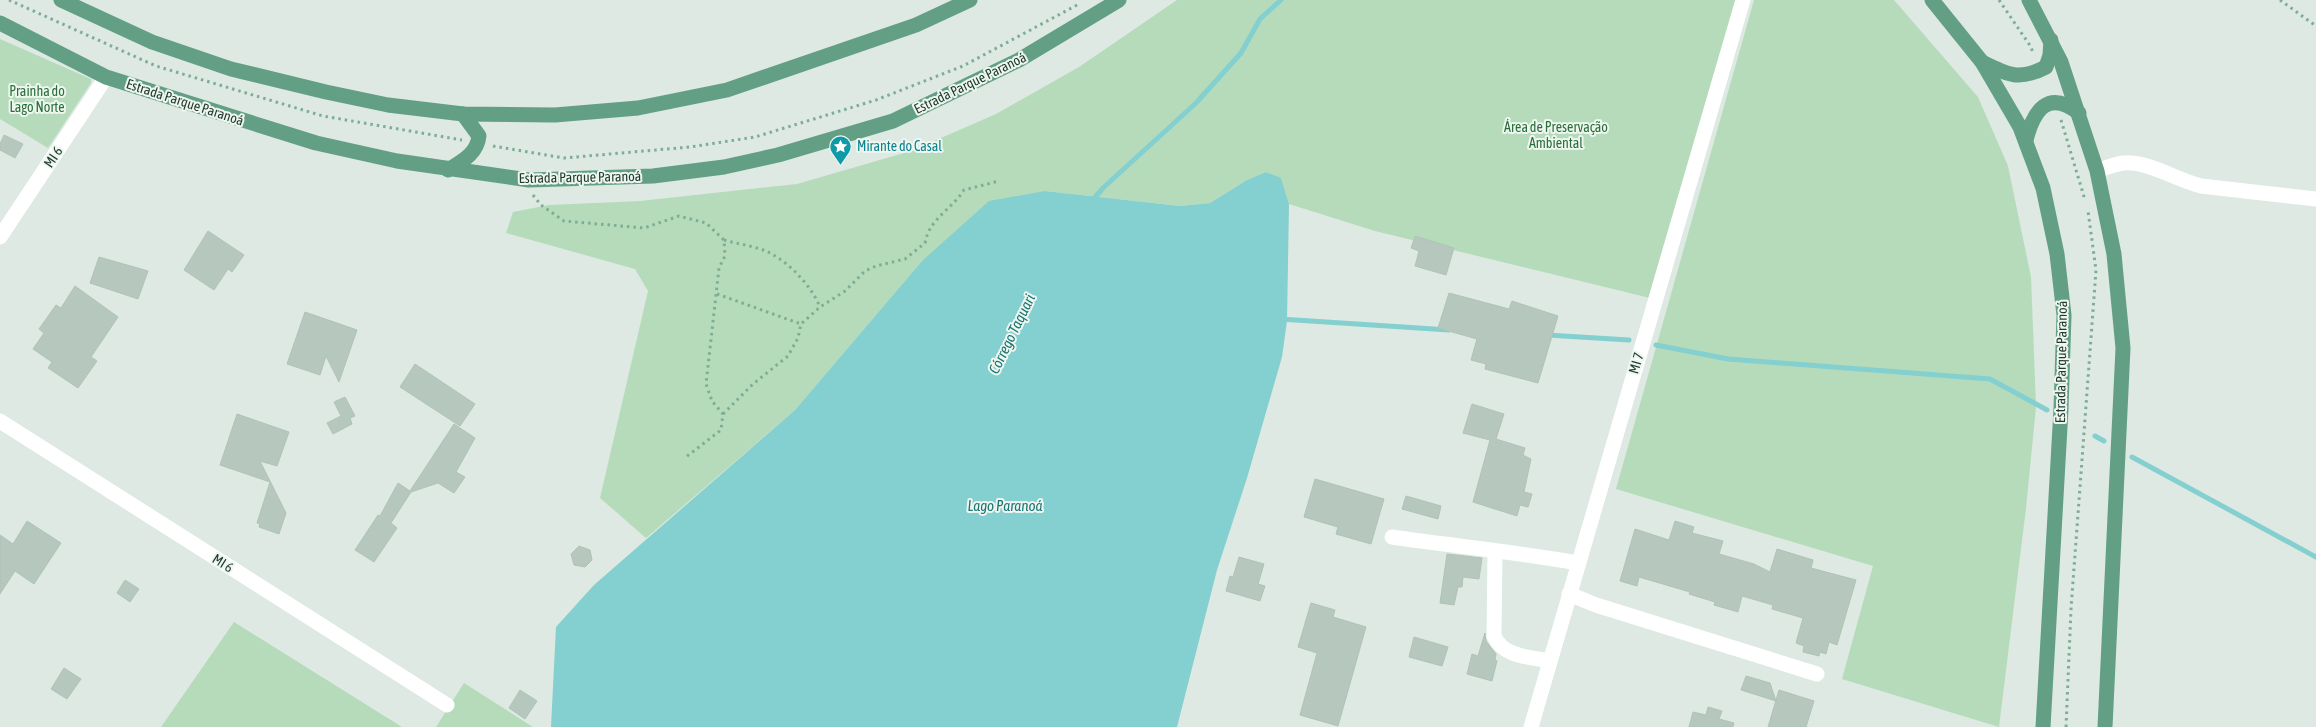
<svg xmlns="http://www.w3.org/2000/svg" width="2316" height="727" font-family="'Asap Condensed',sans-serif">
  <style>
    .green { fill: #b6dbba }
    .water { fill: #84cfcf }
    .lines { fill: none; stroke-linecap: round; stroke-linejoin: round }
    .stream { stroke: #84cfcf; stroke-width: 5 }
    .building { fill: #b6c7bd; stroke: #b0c3b8 }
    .path { stroke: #7ead96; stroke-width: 3; stroke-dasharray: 2.5 4; stroke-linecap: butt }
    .minor { stroke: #fff; stroke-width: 15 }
    .major { stroke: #629f85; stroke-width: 15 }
    .labels { text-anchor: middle; stroke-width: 4; stroke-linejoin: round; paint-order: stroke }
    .street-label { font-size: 14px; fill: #1f392e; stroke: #eef6f0 }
    .park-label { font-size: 14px; fill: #2a6f39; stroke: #eef6f0 }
    .culture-label { font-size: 14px; fill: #0d838f; stroke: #eef6f0; text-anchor: start }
    .water-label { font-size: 15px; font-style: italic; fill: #1a7474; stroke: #eef6f0 }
  </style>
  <rect width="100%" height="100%" fill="#dde9e2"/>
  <g class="green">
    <path d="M1177 0H1742L1650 298 1375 231 1289 204 1281 179 1266 172 1247 180 1210 203 1180 206 1045 191 922 261 795 410 646 538 600 498 648 291 635 269 506 233 513 212 549 205 640 201 797 184 911 151 996 114 1079 67Z"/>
    <path d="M1754 0H1894L1978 97 2008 166 2031 277 2036 407 2026 508 1999 727 1842 679 1873 566 1616 489Z"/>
    <path d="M0 39 91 79V83L48 148 0 119Z"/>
    <path d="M234 622 402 727H161Z"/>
    <path d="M464 683 533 727H436Z"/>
  </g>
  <path class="water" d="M1266 172 1281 178 1289 204 1287 321 1282 357 1247 478 1217 570 1177 727H551L556 627 594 585 795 410 922 261 989 201 1045 191 1180 206 1210 203 1247 180Z"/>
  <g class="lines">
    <g class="stream">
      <path d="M1091 202 1103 188 1196 103 1241 53 1260 19 1281 0"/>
      <path d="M1280 319 1449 330"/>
      <path d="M1547 335 1629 340"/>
      <path d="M1656 345 1728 359 1990 379 2047 410"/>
      <path d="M2095 436 2104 441"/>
      <path d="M2132 457 2316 557"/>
    </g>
  </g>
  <g class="building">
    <path d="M4 135 23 144 15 158 0 150V144Z"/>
    <path d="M208 231 244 255 232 272 228 269 214 290 184 270Z"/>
    <path d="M1415 236 1454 248 1446 275 1415 266 1419 251 1411 248Z"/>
    <path d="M99 257 148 271 138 299 90 283Z"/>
    <path d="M75 286 118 317 91 357 97 361 78 388 48 368 52 362 33 349 44 333 39 329 56 305 61 308Z"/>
    <path d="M1449 293 1509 309 1512 301 1558 316 1538 383 1485 369 1486 364 1471 360 1477 339 1438 328Z"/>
    <path d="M305 312 357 330 339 382 326 356 320 375 287 364Z"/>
    <path d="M415 364 475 404 460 426 400 387Z"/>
    <path d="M345 397 355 416 350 418 352 424 333 434 327 423 341 416 334 402Z"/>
    <path d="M1472 404 1504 414 1496 439 1525 448 1523 455 1531 459 1524 492 1532 494 1528 507 1520 505 1517 516 1473 502 1490 440 1463 433Z"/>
    <path d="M237 414 289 432 277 466 260 461 286 513 279 534 259 527 260 524 257 523 270 482 220 465Z"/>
    <path d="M454 424 475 438 456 472 465 477 454 493 438 483 411 492 391 523 397 528 374 562 355 550 378 515 380 516 398 483 410 491Z"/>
    <path d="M1315 479 1384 499 1371 544 1336 534 1338 527 1304 517Z"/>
    <path d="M1406 496 1441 506 1438 519 1402 509Z"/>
    <path d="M27 521 61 543 34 584 15 571 0 594V535L13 544Z"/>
    <path d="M1675 521 1694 527 1692 533 1723 541 1719 554 1754 564 1770 572 1777 549 1813 560 1811 568 1856 580 1837 645 1829 642 1826 654 1820 652 1819 656 1803 652 1804 646 1796 643 1803 618 1772 609 1773 605 1742 596 1738 612 1714 605 1715 602 1689 594 1690 592 1639 577 1637 586 1620 581 1635 529 1669 540Z"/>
    <path d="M579 546 590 550 592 560 585 567 574 565 571 554Z"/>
    <path d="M1447 554 1482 558 1479 579 1463 577 1462 587H1458L1454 605 1440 603Z"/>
    <path d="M1239 557 1264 564 1258 584 1265 586 1260 601 1226 591 1230 576 1233 577Z"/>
    <path d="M125 580 139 589 130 602 117 593Z"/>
    <path d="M1311 603 1335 610 1333 617 1366 627 1338 726 1300 715 1317 653 1298 647Z"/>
    <path d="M1485 633 1486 641 1496 654 1495 660 1497 661 1492 681 1467 674 1472 654 1478 656Z"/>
    <path d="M1414 637 1448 647 1442 666 1409 657Z"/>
    <path d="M64 668 81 679 67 699 51 689Z"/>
    <path d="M1746 676 1770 683 1776 701 1741 690Z"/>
    <path d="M520 690 537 701 525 719 509 708Z"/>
    <path d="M1779 690 1814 701 1806 727H1768Z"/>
    <path d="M1708 707 1722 711 1719 719 1734 723 1733 727H1689L1693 712 1706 715Z"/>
  </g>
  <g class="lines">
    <g class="path">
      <path d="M9 0 156 66 323 116 462 140"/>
      <path d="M1999 0 2029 44 2034 54"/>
      <path d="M2280 0 2316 26"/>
      <path d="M2061 120 2085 200"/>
      <path d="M493 146 564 158 690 147 755 137 876 100 963 66 1079 4"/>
      <path d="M533 195 541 205 564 221 644 228 679 216 706 223 724 240 725 256 719 268 706 384 712 401 723 414 721 430 686 457"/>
      <path d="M724 240C738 244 753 246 766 251 788 261 811 285 820 307"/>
      <path d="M717 294 801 324"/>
      <path d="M723 414 753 384 788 356 798 338 801 324 820 307 845 291 865 271 876 266 905 259 925 243C929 219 952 209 964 190L999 181"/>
      <path d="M2066 727 2071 609 2096 270 2088 211"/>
    </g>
    <g class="minor">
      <path d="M2097 171C2105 168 2115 164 2123 163 2149 161 2176 180 2201 186L2316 199"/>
      <path d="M0 237 106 77"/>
      <path d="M0 421 447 705"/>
      <path d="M1392 537C1454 546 1516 552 1578 563"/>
      <path d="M1495 552 1494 636C1503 657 1530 657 1550 661"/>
      <path d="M1569 594 1596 605 1817 674"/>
      <path d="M1531 727 1743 0"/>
    </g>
    <g class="major">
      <path d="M61 0 152 42 231 69 326 92 388 105 463 114 555 115 638 108 727 90 916 25 970 0"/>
      <path d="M1932 0 1982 62 2020 127 2043 188 2057 254 2064 315 2061 409 2043 727"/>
      <path d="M2029 0 2061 62 2097 171 2114 254 2123 348 2105 727"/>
      <path d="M0 23 106 77 316 143 397 161 529 180 653 176 724 167 778 155 893 121 1019 60 1119 0"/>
      <path d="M1982 62C2008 75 2019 81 2046 67L2050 55 2051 40"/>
      <path d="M2026 140C2034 110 2048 89 2079 113"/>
      <path d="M448 170C462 161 477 154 479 136L463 114"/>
    </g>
  </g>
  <defs>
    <symbol id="sight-pin" viewBox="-11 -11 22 30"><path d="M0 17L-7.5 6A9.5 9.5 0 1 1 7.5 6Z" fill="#0f9aa8" stroke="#eef6f0"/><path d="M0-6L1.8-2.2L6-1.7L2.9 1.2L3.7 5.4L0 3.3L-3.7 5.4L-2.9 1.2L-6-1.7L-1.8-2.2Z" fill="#fff"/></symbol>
  </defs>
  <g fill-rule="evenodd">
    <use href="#sight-pin" x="828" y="134" width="25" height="34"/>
  </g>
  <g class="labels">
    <g class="street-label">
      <text transform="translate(970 83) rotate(-26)" y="5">Estrada Parque Paranoá</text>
      <text transform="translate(185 102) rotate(18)" y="5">Estrada Parque Paranoá</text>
      <text transform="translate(53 157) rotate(-56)" y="5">MI 6</text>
      <text transform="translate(580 177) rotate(-1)" y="5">Estrada Parque Paranoá</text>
      <text transform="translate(2061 362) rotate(-89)" y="5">Estrada Parque Paranoá</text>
      <text transform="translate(1636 363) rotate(-74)" y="5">MI 7</text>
      <text transform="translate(223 563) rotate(32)" y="5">MI 6</text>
    </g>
    <g class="park-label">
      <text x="37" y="96">Prainha do<tspan x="37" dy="16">Lago Norte</tspan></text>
      <text x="1556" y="132">Área de Preservação<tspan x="1556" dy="16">Ambiental</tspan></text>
    </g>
    <g class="culture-label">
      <text x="857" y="151">Mirante do Casal</text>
    </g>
    <g class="water-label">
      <text transform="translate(1012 334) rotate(-64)" y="5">Córrego Taquari</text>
      <text x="1005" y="511">Lago Paranoá</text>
    </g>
  </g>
</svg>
